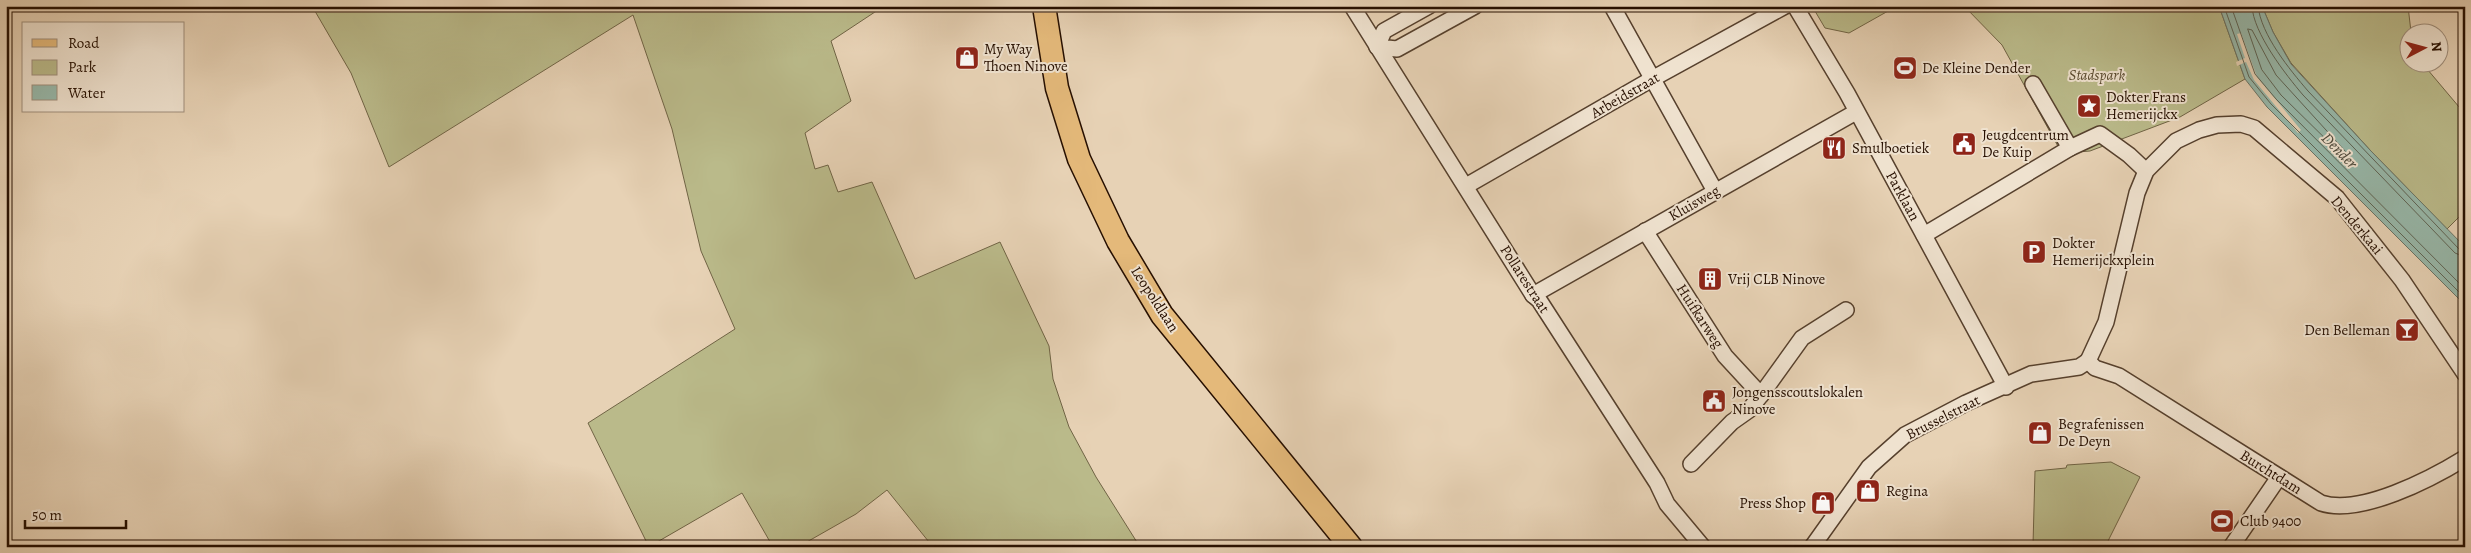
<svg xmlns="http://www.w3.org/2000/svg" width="2471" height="553" font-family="Alegreya,serif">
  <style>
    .green { fill: #baba8a; stroke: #706445 }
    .water { fill: #97b8aa; stroke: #6a7466 }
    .pier { fill: #e7d2b5 }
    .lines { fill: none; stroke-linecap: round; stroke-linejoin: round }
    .shore { stroke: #5e6455; stroke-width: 1 }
    .minor-casing { stroke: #56402d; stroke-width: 18 }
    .primary-casing { stroke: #260f00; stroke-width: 25 }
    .minor { stroke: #efe2cf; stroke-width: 15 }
    .primary { stroke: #e4b97a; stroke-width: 22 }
    .labels { text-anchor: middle; stroke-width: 4; stroke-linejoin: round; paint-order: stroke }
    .poi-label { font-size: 15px; fill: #260f00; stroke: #efe2cf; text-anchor: start }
    .park-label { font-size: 15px; font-style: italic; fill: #5a4b30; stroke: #efe2cf }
    .street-label { font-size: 15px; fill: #260f00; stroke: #efe2cf }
    .water-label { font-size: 16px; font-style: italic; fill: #4e4a3c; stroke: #efe2cf }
  </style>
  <rect width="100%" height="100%" fill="#e7d2b5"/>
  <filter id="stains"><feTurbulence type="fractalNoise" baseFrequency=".004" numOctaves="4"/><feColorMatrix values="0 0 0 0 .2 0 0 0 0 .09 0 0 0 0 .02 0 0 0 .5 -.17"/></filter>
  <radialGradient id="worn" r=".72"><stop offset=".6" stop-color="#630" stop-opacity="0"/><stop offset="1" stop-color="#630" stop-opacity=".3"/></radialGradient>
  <g class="green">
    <path d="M312 6H884L831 41 851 101 805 133 815 169 828 165 838 192 872 182 915 279 1000 242 1049 346 1053 379 1069 427 1096 477 1140 547H974L971 544 966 547H933L887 490 856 514 798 547H773L742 493 652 545H648L588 423 735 329 701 251 672 129 633 15 389 167 351 73Z"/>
    <path d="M1812 6H1897L1849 33 1825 28Z"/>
    <path d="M1964 6H2219L2245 79 2180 117 2090 151 2078 152 2065 159 2002 45Z"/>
    <path d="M2262 6H2408L2411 32H2408V62L2422 63 2465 114V211L2447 229 2370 150 2291 63 2273 32Z"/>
    <path d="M2111 462 2140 477 2105 547H1970L1969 542 2033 545 2035 471 2066 468 2067 465Z"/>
  </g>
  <path class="water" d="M2219 6H2262L2273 32 2291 64 2370 150 2465 247V305L2267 107 2245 79Z"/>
  <path class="pier" d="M2241 33 2257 77 2301 130 2298 133 2254 80 2246 62 2237 66 2236 62 2245 58 2237 34Z"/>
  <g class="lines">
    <g class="shore">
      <path d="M2224 6 2249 77 2271 104 2465 298"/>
      <path d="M2231 6 2255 74 2276 99 2465 289"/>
      <path d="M2252 6C2253 33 2286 75 2303 95L2455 253 2465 257"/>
      <path d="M2258 6C2261 35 2290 70 2308 91L2459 249 2465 251"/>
      <path d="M2248 29 2252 30 2276 75 2346 152 2345 155H2342L2281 95 2262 70Z"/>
    </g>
    <defs>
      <g id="minor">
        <path d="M1352 6 1533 295 1539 300 1657 483 1667 504 1703 547"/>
        <path d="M1429 6 1384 31 1377 47 1397 49 1475 6"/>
        <path d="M1612 6 1715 191"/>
        <path d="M1795 6 1847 93 2006 387"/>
        <path d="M2033 84 2070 148"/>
        <path d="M1466 186 1652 79 1785 6"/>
        <path d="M1645 231 1725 356 1761 395 1802 338 1846 310"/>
        <path d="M1924 235 2070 148 2100 134 2129 155 2146 171"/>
        <path d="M1533 295 1856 112"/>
        <path d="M2088 361 2106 322 2137 193 2146 171 2176 141 2199 130 2217 125 2241 124 2254 128 2337 198 2402 280 2465 374"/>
        <path d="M2088 361 2095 368 2119 376 2321 503C2360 516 2431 479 2465 458"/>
        <path d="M1691 464 1732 422 1749 410 1761 395"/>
        <path d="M1812 547 1869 467 1905 435 1966 403 2031 374 2079 367 2088 361"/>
        <path d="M2231 547 2279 477"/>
      </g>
      <path id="primary" d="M1044 6 1057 88 1079 159 1118 241 1162 315 1351 547"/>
    </defs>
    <use href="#minor" class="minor-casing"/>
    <use href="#primary" class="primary-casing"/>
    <use href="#minor" class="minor"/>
    <use href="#primary" class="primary"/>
  </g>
  <defs>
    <symbol id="shop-square" viewBox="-11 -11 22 22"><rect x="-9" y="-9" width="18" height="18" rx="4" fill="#8f2418" stroke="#efe2cf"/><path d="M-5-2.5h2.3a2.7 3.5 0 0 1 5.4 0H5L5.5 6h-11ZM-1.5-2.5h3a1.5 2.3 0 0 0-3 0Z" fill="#fff"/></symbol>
    <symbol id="stadium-square" viewBox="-11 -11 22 22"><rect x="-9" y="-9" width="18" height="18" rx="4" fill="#8f2418" stroke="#efe2cf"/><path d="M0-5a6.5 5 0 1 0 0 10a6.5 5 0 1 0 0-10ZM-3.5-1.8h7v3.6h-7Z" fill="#fff"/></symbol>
    <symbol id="sight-square" viewBox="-11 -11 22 22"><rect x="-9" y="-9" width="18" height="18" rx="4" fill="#8f2418" stroke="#efe2cf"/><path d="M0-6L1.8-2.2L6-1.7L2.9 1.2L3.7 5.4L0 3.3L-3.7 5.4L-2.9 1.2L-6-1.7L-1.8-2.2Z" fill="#fff"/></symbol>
    <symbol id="civic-square" viewBox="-11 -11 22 22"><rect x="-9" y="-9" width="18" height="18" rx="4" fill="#8f2418" stroke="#efe2cf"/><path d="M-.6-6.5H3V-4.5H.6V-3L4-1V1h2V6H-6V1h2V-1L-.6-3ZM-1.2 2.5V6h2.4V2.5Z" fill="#fff"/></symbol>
    <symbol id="restaurant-square" viewBox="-11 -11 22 22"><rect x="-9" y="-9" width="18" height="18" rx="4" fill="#8f2418" stroke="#efe2cf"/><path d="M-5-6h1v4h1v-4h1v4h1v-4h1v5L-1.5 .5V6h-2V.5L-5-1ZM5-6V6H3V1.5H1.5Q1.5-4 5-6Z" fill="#fff"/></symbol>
    <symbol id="parking-square" viewBox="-11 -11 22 22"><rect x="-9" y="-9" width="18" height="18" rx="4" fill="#8f2418" stroke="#efe2cf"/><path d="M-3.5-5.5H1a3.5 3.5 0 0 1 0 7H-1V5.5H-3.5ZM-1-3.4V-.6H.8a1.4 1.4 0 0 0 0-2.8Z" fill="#fff"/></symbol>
    <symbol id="building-square" viewBox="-11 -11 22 22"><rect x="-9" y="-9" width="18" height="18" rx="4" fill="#8f2418" stroke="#efe2cf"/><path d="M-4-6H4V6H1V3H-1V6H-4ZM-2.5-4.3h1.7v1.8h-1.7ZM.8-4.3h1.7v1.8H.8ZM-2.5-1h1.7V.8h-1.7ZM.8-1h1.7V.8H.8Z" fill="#fff"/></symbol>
    <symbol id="bar-square" viewBox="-11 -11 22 22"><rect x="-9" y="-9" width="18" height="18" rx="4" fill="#8f2418" stroke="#efe2cf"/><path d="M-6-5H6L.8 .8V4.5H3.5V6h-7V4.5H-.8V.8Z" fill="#fff"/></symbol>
  </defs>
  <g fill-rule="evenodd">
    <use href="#shop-square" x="953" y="44" width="28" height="28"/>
    <use href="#stadium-square" x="1891" y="54" width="28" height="28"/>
    <use href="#sight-square" x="2075" y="92" width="28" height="28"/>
    <use href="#civic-square" x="1950" y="130" width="28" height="28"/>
    <use href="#restaurant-square" x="1820" y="134" width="28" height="28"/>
    <use href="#parking-square" x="2020" y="238" width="28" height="28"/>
    <use href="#building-square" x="1696" y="265" width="28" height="28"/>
    <use href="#bar-square" x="2393" y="316" width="28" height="28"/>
    <use href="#civic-square" x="1700" y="387" width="28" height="28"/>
    <use href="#shop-square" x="2026" y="419" width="28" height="28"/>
    <use href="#shop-square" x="1854" y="477" width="28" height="28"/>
    <use href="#shop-square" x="1809" y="489" width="28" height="28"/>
    <use href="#stadium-square" x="2208" y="507" width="28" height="28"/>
  </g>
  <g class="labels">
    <g class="poi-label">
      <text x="984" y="54">My Way<tspan x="984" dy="17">Thoen Ninove</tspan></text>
      <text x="1922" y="73">De Kleine Dender</text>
      <text x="2106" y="102">Dokter Frans<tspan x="2106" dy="17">Hemerijckx</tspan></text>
      <text x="1982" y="140">Jeugdcentrum<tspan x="1982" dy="17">De Kuip</tspan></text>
      <text x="1852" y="153">Smulboetiek</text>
      <text x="2052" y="248">Dokter<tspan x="2052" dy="17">Hemerijckxplein</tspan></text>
      <text x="1728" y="284">Vrij CLB Ninove</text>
      <text x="2390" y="335" text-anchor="end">Den Belleman</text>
      <text x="1732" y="397">Jongensscoutslokalen<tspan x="1732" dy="17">Ninove</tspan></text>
      <text x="2058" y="429">Begrafenissen<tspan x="2058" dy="17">De Deyn</tspan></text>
      <text x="1886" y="496">Regina</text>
      <text x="1806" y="508" text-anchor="end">Press Shop</text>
      <text x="2240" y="526">Club 9400</text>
    </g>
    <g class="park-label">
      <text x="2097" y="80">Stadspark</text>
    </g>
    <g class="street-label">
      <text transform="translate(1625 95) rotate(-30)" y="5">Arbeidstraat</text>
      <text transform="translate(1903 196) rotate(61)" y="5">Parklaan</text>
      <text transform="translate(1694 203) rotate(-30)" y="5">Kluisweg</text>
      <text transform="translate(2357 225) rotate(50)" y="5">Denderkaai</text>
      <text transform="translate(1525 279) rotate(57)" y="5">Pollarestraat</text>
      <text transform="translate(1155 299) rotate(57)" y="5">Leopoldlaan</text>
      <text transform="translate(1700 316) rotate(57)" y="5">Huifkarweg</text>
      <text transform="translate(1943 417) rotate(-27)" y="5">Brusselstraat</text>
      <text transform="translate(2271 472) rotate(32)" y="5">Burchtdam</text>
    </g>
    <g class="water-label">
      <text transform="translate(2340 150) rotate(45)" y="6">Dender</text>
    </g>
  </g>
  <rect width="2471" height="553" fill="none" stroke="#e7d2b5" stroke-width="25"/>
  <rect x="8" y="8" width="2456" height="538" fill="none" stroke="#260f00" stroke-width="2.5"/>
  <rect x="12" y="12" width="2446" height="528" fill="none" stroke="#260f00"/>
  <rect x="22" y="22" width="162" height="90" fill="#efe2cf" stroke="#9f8e7c"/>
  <rect x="32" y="39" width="25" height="8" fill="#e4b97a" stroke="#9f8e7c"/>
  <text x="68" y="48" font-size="15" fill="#260f00">Road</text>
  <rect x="32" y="60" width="25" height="15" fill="#baba8a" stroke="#9f8e7c"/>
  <text x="68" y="72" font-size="15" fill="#260f00">Park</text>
  <rect x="32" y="85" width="25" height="15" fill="#97b8aa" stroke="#9f8e7c"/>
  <text x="68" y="98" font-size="15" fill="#260f00">Water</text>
  <g transform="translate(2424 48) rotate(84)"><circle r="24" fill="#efe2cf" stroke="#9f8e7c"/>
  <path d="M0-4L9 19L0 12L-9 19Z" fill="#8f2418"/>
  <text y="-8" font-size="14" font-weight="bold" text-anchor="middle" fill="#260f00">N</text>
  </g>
  <path d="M25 520v8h101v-8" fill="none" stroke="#260f00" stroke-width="2.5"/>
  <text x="32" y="520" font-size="15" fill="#260f00" stroke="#efe2cf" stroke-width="4" paint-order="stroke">50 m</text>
  <rect width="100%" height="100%" filter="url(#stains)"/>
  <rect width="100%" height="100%" fill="url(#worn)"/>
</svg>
